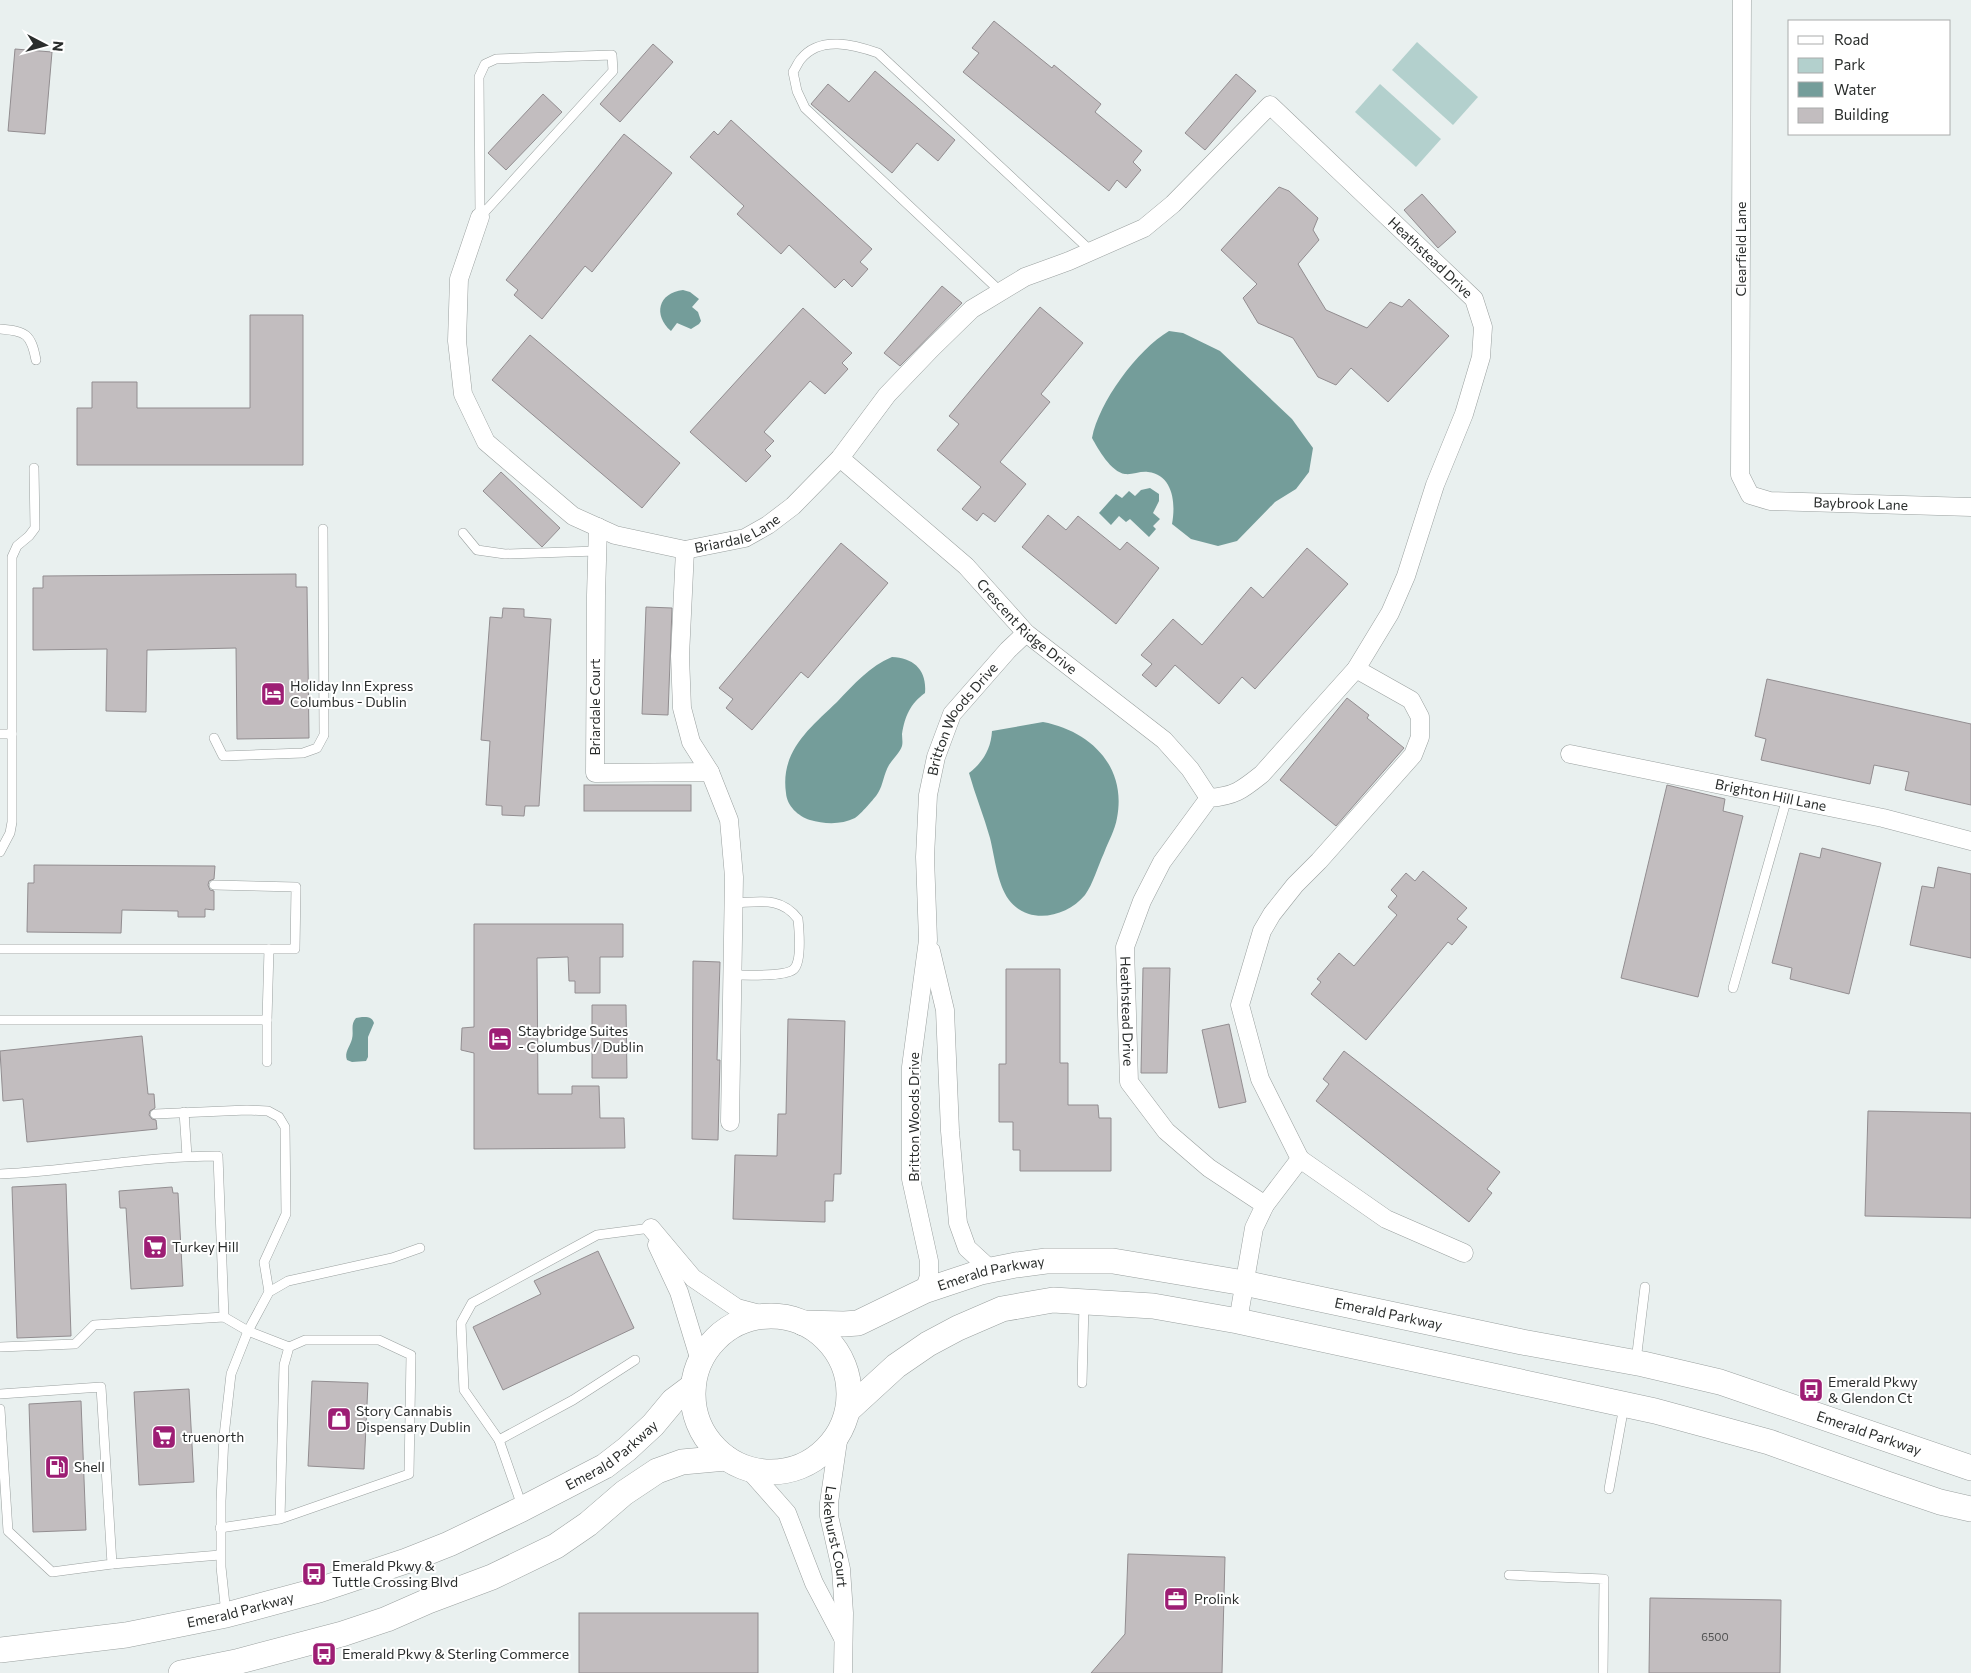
<svg xmlns="http://www.w3.org/2000/svg" width="1971" height="1673" font-family="Commissioner,sans-serif">
  <style>
    .green { fill: #b3d0cd }
    .water { fill: #749d9a }
    .building { fill: #c2bdbf; stroke: #928d90 }
    .lines { fill: none; stroke-linecap: round; stroke-linejoin: round }
    .service-casing { stroke: #9aa09f; stroke-width: 10 }
    .minor-casing { stroke: #9aa09f; stroke-width: 19 }
    .secondary-casing { stroke: #9aa09f; stroke-width: 26 }
    .service { stroke: #fff; stroke-width: 9 }
    .minor { stroke: #fff; stroke-width: 18 }
    .secondary { stroke: #fff; stroke-width: 25 }
    .labels { text-anchor: middle; stroke-width: 4; stroke-linejoin: round; paint-order: stroke }
    .number-label { font-size: 11px; fill: #505151 }
    .street-label { font-size: 14px; fill: #2a2d2c; stroke: #fff }
    .poi-label { font-size: 14px; fill: #2a2d2c; stroke: #fff; text-anchor: start }
  </style>
  <rect width="100%" height="100%" fill="#e9f0ef"/>
  <g class="green">
    <path d="M1417 42 1478 97 1453 125 1392 70Z"/>
    <path d="M1380 84 1441 139 1416 167 1355 112Z"/>
  </g>
  <g class="water">
    <path d="M683 290 690 292 699 299 692 307 698 312 701 321 699 324 691 329 677 323 671 331C653 315 658 293 683 290Z"/>
    <path d="M1169 331 1183 333 1220 351 1292 419 1313 448 1309 472 1296 489 1275 502 1237 541 1218 546 1191 539 1172 524C1176 503 1173 475 1148 472 1140 471 1132 475 1125 474 1111 472 1098 449 1092 438 1099 402 1137 350 1169 331Z"/>
    <path d="M1150 488 1159 494V501L1153 513 1160 519 1153 526 1156 529 1149 537 1130 519 1126 522 1119 516 1111 525 1099 513 1116 494 1122 498 1129 491 1135 496 1141 490Z"/>
    <path d="M892 657C914 658 927 670 925 693 910 704 905 716 902 734 902 738 903 742 902 746 900 752 893 759 889 765 884 773 883 785 878 793 875 798 860 815 855 818 841 825 824 824 810 820 798 816 787 806 786 793 780 751 810 728 837 702 854 684 870 666 892 657Z"/>
    <path d="M1043 722C1090 731 1127 766 1117 818 1115 830 1108 842 1104 853 1098 866 1093 884 1085 895 1066 918 1028 925 1009 900 997 883 995 858 990 838 984 816 975 795 969 773 983 762 991 749 992 731Z"/>
    <path d="M362 1017C368 1017 372 1017 374 1023L368 1037V1057L366 1061 352 1062 347 1060C344 1052 350 1047 352 1039 354 1031 350 1025 356 1018Z"/>
  </g>
  <g class="building">
    <path d="M994 21 1052 68 1054 65 1101 104 1095 112 1142 151 1133 162 1141 170 1126 188 1117 180 1109 191 963 72 979 53 972 48Z"/>
    <path d="M653 44 673 62 620 122 600 104Z"/>
    <path d="M15 49 52 52 45 134 8 131Z"/>
    <path d="M875 71 955 140 938 161 917 143 892 173 811 104 828 84 849 102Z"/>
    <path d="M1236 74 1256 91 1205 150 1185 133Z"/>
    <path d="M543 94 562 112 506 170 488 153Z"/>
    <path d="M731 120 872 249 860 262 868 269 852 287 844 279 835 288 789 245 781 254 737 214 744 206 690 157 714 131 718 135Z"/>
    <path d="M624 134 672 173 592 272 585 266 542 319 514 295 518 290 506 280Z"/>
    <path d="M1279 187 1289 191 1318 218 1313 230 1319 240 1298 264 1326 310 1367 328 1390 302 1402 307 1409 299 1449 336 1388 402 1351 368 1336 385 1318 377 1293 338 1258 323 1243 298 1257 284 1221 250Z"/>
    <path d="M1422 194 1456 232 1438 248 1404 210Z"/>
    <path d="M942 286 962 303 900 366 884 353Z"/>
    <path d="M1040 307 1083 343 1041 394 1050 402 1000 462 1026 484 995 522 983 513 977 521 962 509 981 487 937 450 959 424 949 416Z"/>
    <path d="M803 308 852 353 842 363 848 369 825 394 810 381 764 432 774 441 765 450 771 456 746 482 690 432Z"/>
    <path d="M250 315H303V465H77V408H92V382H137V408H250Z"/>
    <path d="M530 335 680 463 642 508 492 380Z"/>
    <path d="M501 472 560 528 542 547 483 491Z"/>
    <path d="M1048 515 1066 530 1078 516 1120 550 1127 542 1159 568 1116 624 1022 547Z"/>
    <path d="M841 543 888 583 808 678 801 672 752 730 726 708 733 699 719 688Z"/>
    <path d="M1307 548 1348 584 1255 689 1242 677 1219 704 1175 665 1156 687 1142 675 1152 664 1141 655 1173 619 1202 645 1251 587 1263 598Z"/>
    <path d="M296 574V587H307L309 738 237 739 236 648 147 650 146 712 106 711 107 649 33 650V588H43V576Z"/>
    <path d="M646 607 672 608 668 715 642 714Z"/>
    <path d="M503 608 524 609V617L551 619 539 806H525L524 816 502 815V806L486 805 490 741 481 740 490 617 502 618Z"/>
    <path d="M1767 679 1971 724V805L1905 790 1909 772 1874 765 1870 784 1761 760 1766 739 1755 736Z"/>
    <path d="M1347 698 1369 715 1367 718 1404 748 1336 826 1280 780Z"/>
    <rect x="584" y="785" width="107" height="26"/>
    <path d="M1667 785 1725 799 1723 811 1743 816 1698 997 1621 978Z"/>
    <path d="M1822 848 1881 863 1849 994 1790 979 1792 968 1772 963 1800 853 1820 858Z"/>
    <path d="M34 865 215 866 214 879 209 881 208 885 210 890 214 891V910L205 909V917H178V911L122 910 121 933 27 932 28 883H34Z"/>
    <path d="M1938 867 1971 874V958L1910 945 1922 886 1934 888Z"/>
    <path d="M1423 871 1467 908 1457 919 1467 927 1452 945 1448 942 1366 1040 1311 994 1321 982 1317 979 1339 953 1354 966 1397 915 1388 907 1397 896 1391 890 1406 873 1415 881Z"/>
    <path d="M474 924H623V957H600V993H575V981H569L568 957 537 958 538 1094H572V1086H599L600 1118H624L625 1148 474 1149V1053L461 1050 462 1028 474 1027Z"/>
    <path d="M693 961 720 962 717 1060H720L718 1140 692 1139Z"/>
    <path d="M1143 968H1170L1167 1073H1141Z"/>
    <path d="M1006 969H1060V1063H1068V1105H1098L1099 1118H1111V1171H1020V1150H1013V1122H999V1064H1006Z"/>
    <path d="M592 1005H626L627 1078H592Z"/>
    <path d="M788 1019 845 1021 841 1174H834L833 1201H825V1222L733 1219 735 1155 777 1156 778 1114H786Z"/>
    <path d="M1229 1024 1246 1102 1219 1108 1202 1030Z"/>
    <path d="M142 1036 148 1094H154L155 1108 150 1111 149 1115 152 1119 156 1120 157 1129 27 1142 23 1099 3 1101 0 1051Z"/>
    <path d="M1344 1051 1500 1172 1487 1189 1492 1193 1469 1222 1316 1101 1329 1084 1323 1079Z"/>
    <path d="M1868 1111 1971 1113V1218L1865 1216Z"/>
    <path d="M66 1184 71 1336 17 1338 12 1187Z"/>
    <path d="M172 1187 173 1193H178L183 1286 131 1289 126 1208H120L119 1191Z"/>
    <path d="M598 1251 634 1328 503 1390 473 1327 541 1294 534 1281Z"/>
    <path d="M312 1381 368 1383 364 1469 308 1466Z"/>
    <path d="M189 1389 194 1482 139 1485 134 1392Z"/>
    <path d="M81 1401 86 1530 33 1532 29 1404Z"/>
    <path d="M1128 1554 1225 1557 1222 1673H1091L1125 1634Z"/>
    <path d="M1650 1598 1781 1600 1780 1673H1649Z"/>
    <rect x="579" y="1613" width="179" height="60"/>
  </g>
  <g class="lines">
    <defs>
      <g id="service">
        <path d="M612 55 613 71 480 217 479 77 485 64 496 59Z"/>
        <path d="M1001 292 805 108 797 91 793 72C796 68 798 62 801 59 820 35 855 45 878 53L1091 251"/>
        <path d="M0 329C26 331 31 334 36 360"/>
        <path d="M463 533 477 550 505 554 597 551"/>
        <path d="M0 734H12"/>
        <path d="M214 738 223 756 303 753 317 748 324 735 323 529"/>
        <path d="M0 852 10 833 12 822V557L17 546 29 536 35 528 34 468"/>
        <path d="M0 949H295L296 887 214 885"/>
        <path d="M732 975C745 975 786 977 794 969 802 961 799 929 798 919 781 896 759 902 734 903"/>
        <path d="M1733 988 1787 798"/>
        <path d="M0 1020H267V1062"/>
        <path d="M267 1020 269 949"/>
        <path d="M184 1112 187 1156"/>
        <path d="M155 1114 247 1110 268 1111 279 1117 285 1127 286 1214 264 1262 269 1292"/>
        <path d="M0 1174C73 1171 145 1156 218 1156L224 1317"/>
        <path d="M0 1347 75 1344 94 1325 224 1317 248 1331 289 1347"/>
        <path d="M1636 1361 1645 1287"/>
        <path d="M1082 1383 1084 1304"/>
        <path d="M0 1394 101 1387 112 1564 52 1572 8 1531 0 1409"/>
        <path d="M499 1440 573 1400 635 1360"/>
        <path d="M1609 1489 1624 1406"/>
        <path d="M522 1506 499 1440 464 1390 461 1323 472 1303 597 1235 651 1228"/>
        <path d="M220 1528 280 1519 409 1474 411 1355 379 1340H305L289 1347 284 1365 280 1519"/>
        <path d="M112 1564 220 1555"/>
        <path d="M1509 1575 1604 1579 1603 1673"/>
        <path d="M226 1614 221 1567V1501L224 1436 231 1374 248 1331 269 1292 288 1281 392 1258 420 1248"/>
      </g>
      <g id="minor">
        <path id="s1" d="M1742 0 1740 475 1750 495 1770 501 1971 507"/>
        <path id="s2" d="M480 217 459 279 457 341 463 394 486 442 573 516 615 535 685 550 745 538 768 525 793 506 840 458 887 395 932 348 972 309 1025 277 1069 261 1144 228 1173 204 1270 105 1474 299 1483 327 1481 357 1464 414 1435 485 1406 576 1390 613 1356 669 1262 774C1242 790 1235 796 1209 798L1162 862 1142 901 1125 947 1129 1082 1166 1131 1209 1168 1265 1205"/>
        <path id="s3" d="M840 458 966 566 1026 633 1164 740 1190 769 1209 798"/>
        <path d="M598 527 596 595 595 773 710 772 729 820 734 877 730 1122"/>
        <path d="M685 550 680 656 682 708 691 742 710 772"/>
        <path id="s4" d="M1570 754 1883 818 1971 841"/>
        <path d="M931 951 945 1010 950 1131 958 1223 967 1248 991 1270"/>
        <path d="M1300 1159 1386 1219 1464 1253"/>
        <path d="M651 1228 693 1278 737 1308 768 1316"/>
        <path d="M657 1245 679 1292 700 1361"/>
        <path id="s5" d="M924 1291 929 1276V1261L911 1179V1067L928 940 925 857 928 795 936 757 952 714 1008 650 1026 633"/>
        <path d="M1238 1321 1254 1228 1265 1205 1300 1159 1260 1079 1240 1005 1262 931 1272 914 1295 885 1319 861 1413 755 1420 737V717L1411 700 1356 669"/>
        <path id="s6" d="M839 1434 829 1503V1516L841 1569 844 1613 843 1673"/>
        <path d="M749 1470 787 1513 814 1583 843 1638"/>
      </g>
      <g id="secondary">
        <circle cx="771" cy="1394" r="78"/>
        <path id="s7" d="M803 1323 844 1324 858 1323 924 1291 981 1272 1016 1265 1046 1261H1113L1244 1283 1522 1342 1643 1364 1720 1382 1971 1468"/>
        <path d="M848 1410 896 1366 928 1344 958 1328 1002 1309 1053 1300 1153 1306 1238 1321 1655 1411 1769 1442 1887 1484 1940 1502 1971 1509"/>
        <path id="s8" d="M0 1650 126 1635 226 1615 319 1590 406 1561 449 1544 522 1509 605 1466 627 1449 653 1425 673 1401 693 1386"/>
        <path d="M181 1673 236 1662 342 1634 387 1619 428 1601 492 1577 556 1546 588 1524 624 1493 657 1471 682 1462 726 1458"/>
      </g>
    </defs>
    <use href="#service" class="service-casing"/>
    <use href="#minor" class="minor-casing"/>
    <use href="#secondary" class="secondary-casing"/>
    <use href="#service" class="service"/>
    <use href="#minor" class="minor"/>
    <use href="#secondary" class="secondary"/>
  </g>
  <defs>
    <symbol id="hotel-square" viewBox="-11 -11 22 22"><rect x="-9" y="-9" width="18" height="18" rx="4" fill="#9d1e74" stroke="#fff"/><path d="M-6-4.5h1.5V1H6V5H4.5V3h-9V5H-6ZM-4 0a1.8 1.8 0 1 1 3.6 0ZM.5 0V-2.5h3Q6-2.5 6 0Z" fill="#fff"/></symbol>
    <symbol id="supermarket-square" viewBox="-11 -11 22 22"><rect x="-9" y="-9" width="18" height="18" rx="4" fill="#9d1e74" stroke="#fff"/><path d="M-6-5.5h2.5l.6 2H6L4.5 2H-2.5L-4.4-4H-6ZM-1.5 3.2a1.3 1.3 0 1 0 .1 0ZM3 3.2a1.3 1.3 0 1 0 .1 0Z" fill="#fff"/></symbol>
    <symbol id="bus-square" viewBox="-11 -11 22 22"><rect x="-9" y="-9" width="18" height="18" rx="4" fill="#9d1e74" stroke="#fff"/><path d="M-5-6H5V4H4V6H2V4H-2V6H-4V4H-5ZM-3.5-4V0h7V-4ZM-3.5 1.2v1.5H-2V1.2ZM2 1.2v1.5H3.5V1.2Z" fill="#fff"/></symbol>
    <symbol id="shop-square" viewBox="-11 -11 22 22"><rect x="-9" y="-9" width="18" height="18" rx="4" fill="#9d1e74" stroke="#fff"/><path d="M-5-2.5h2.3a2.7 3.5 0 0 1 5.4 0H5L5.5 6h-11ZM-1.5-2.5h3a1.5 2.3 0 0 0-3 0Z" fill="#fff"/></symbol>
    <symbol id="fuel-square" viewBox="-11 -11 22 22"><rect x="-9" y="-9" width="18" height="18" rx="4" fill="#9d1e74" stroke="#fff"/><path d="M-5.5-6h7V0h2V4h1.3V-2.5L3-4.5l.8-.8L6-3V5H2.5V1h-1V6h-7ZM-4.2-4.7v3.2H.2V-4.7Z" fill="#fff"/></symbol>
    <symbol id="office-square" viewBox="-11 -11 22 22"><rect x="-9" y="-9" width="18" height="18" rx="4" fill="#9d1e74" stroke="#fff"/><path d="M-6-3h4V-5.5h4V-3h4V5H-6ZM-1-4.5V-3h2v-1.5ZM-6 0V1H6V0Z" fill="#fff"/></symbol>
  </defs>
  <g fill-rule="evenodd">
    <use href="#hotel-square" x="259" y="680" width="28" height="28"/>
    <use href="#hotel-square" x="486" y="1025" width="28" height="28"/>
    <use href="#supermarket-square" x="141" y="1233" width="28" height="28"/>
    <use href="#bus-square" x="1797" y="1376" width="28" height="28"/>
    <use href="#shop-square" x="325" y="1405" width="28" height="28"/>
    <use href="#supermarket-square" x="150" y="1423" width="28" height="28"/>
    <use href="#fuel-square" x="43" y="1453" width="28" height="28"/>
    <use href="#bus-square" x="300" y="1560" width="28" height="28"/>
    <use href="#office-square" x="1162" y="1585" width="28" height="28"/>
    <use href="#bus-square" x="310" y="1640" width="28" height="28"/>
  </g>
  <g class="labels">
    <g class="number-label">
      <text x="1715" y="1641">6500</text>
    </g>
    <g class="street-label">
      <text transform="translate(1741 249) rotate(-90)" y="5">Clearfield Lane</text>
      <text dy="5" stroke="none"><textPath href="#s2" startOffset="1440">Heathstead Drive</textPath></text>
      <text dy="5" stroke="none"><textPath href="#s1" startOffset="609">Baybrook Lane</textPath></text>
      <text dy="5" stroke="none"><textPath href="#s2" startOffset="521">Briardale Lane</textPath></text>
      <text dy="5" stroke="none"><textPath href="#s3" startOffset="252">Crescent Ridge Drive</textPath></text>
      <text transform="translate(595 707) rotate(-90)" y="5">Briardale Court</text>
      <text dy="5" stroke="none"><textPath href="#s5" startOffset="585">Britton Woods Drive</textPath></text>
      <text dy="5" stroke="none"><textPath href="#s4" startOffset="205">Brighton Hill Lane</textPath></text>
      <text dy="5" stroke="none"><textPath href="#s2" startOffset="2334">Heathstead Drive</textPath></text>
      <text transform="translate(914 1117) rotate(-90)" y="5">Britton Woods Drive</text>
      <text dy="5" stroke="none"><textPath href="#s7" startOffset="198">Emerald Parkway</textPath></text>
      <text dy="5" stroke="none"><textPath href="#s7" startOffset="602">Emerald Parkway</textPath></text>
      <text dy="5" stroke="none"><textPath href="#s7" startOffset="1098">Emerald Parkway</textPath></text>
      <text dy="5" stroke="none"><textPath href="#s8" startOffset="649">Emerald Parkway</textPath></text>
      <text dy="5" stroke="none"><textPath href="#s6" startOffset="104">Lakehurst Court</textPath></text>
      <text dy="5" stroke="none"><textPath href="#s8" startOffset="244">Emerald Parkway</textPath></text>
    </g>
    <g class="poi-label">
      <text x="290" y="691">Holiday Inn Express<tspan x="290" dy="16">Columbus - Dublin</tspan></text>
      <text x="518" y="1036">Staybridge Suites<tspan x="518" dy="16">- Columbus / Dublin</tspan></text>
      <text x="172" y="1252">Turkey Hill</text>
      <text x="1828" y="1387">Emerald Pkwy<tspan x="1828" dy="16">&amp; Glendon Ct</tspan></text>
      <text x="356" y="1416">Story Cannabis<tspan x="356" dy="16">Dispensary Dublin</tspan></text>
      <text x="182" y="1442">truenorth</text>
      <text x="74" y="1472">Shell</text>
      <text x="332" y="1571">Emerald Pkwy &amp;<tspan x="332" dy="16">Tuttle Crossing Blvd</tspan></text>
      <text x="1194" y="1604">Prolink</text>
      <text x="342" y="1659">Emerald Pkwy &amp; Sterling Commerce</text>
    </g>
  </g>
  <rect x="1788" y="20" width="162" height="115" fill="#ffffff" stroke="#aaabab"/>
  <rect x="1798" y="36" width="25" height="8" fill="#ffffff" stroke="#aaabab"/>
  <text x="1834" y="45" font-size="15" fill="#2a2d2c">Road</text>
  <rect x="1798" y="58" width="25" height="15" fill="#b3d0cd" stroke="#aaabab"/>
  <text x="1834" y="70" font-size="15" fill="#2a2d2c">Park</text>
  <rect x="1798" y="82" width="25" height="15" fill="#749d9a" stroke="#aaabab"/>
  <text x="1834" y="95" font-size="15" fill="#2a2d2c">Water</text>
  <rect x="1798" y="108" width="25" height="15" fill="#c2bdbf" stroke="#aaabab"/>
  <text x="1834" y="120" font-size="15" fill="#2a2d2c">Building</text>
  <g transform="translate(45 45) rotate(96)" stroke="#ffffff" stroke-width="4" paint-order="stroke">
  <path d="M0-4L9 19L0 12L-9 19Z" fill="#2a2d2c"/>
  <text y="-8" font-size="14" font-weight="bold" text-anchor="middle" fill="#2a2d2c">N</text>
  </g>
</svg>
